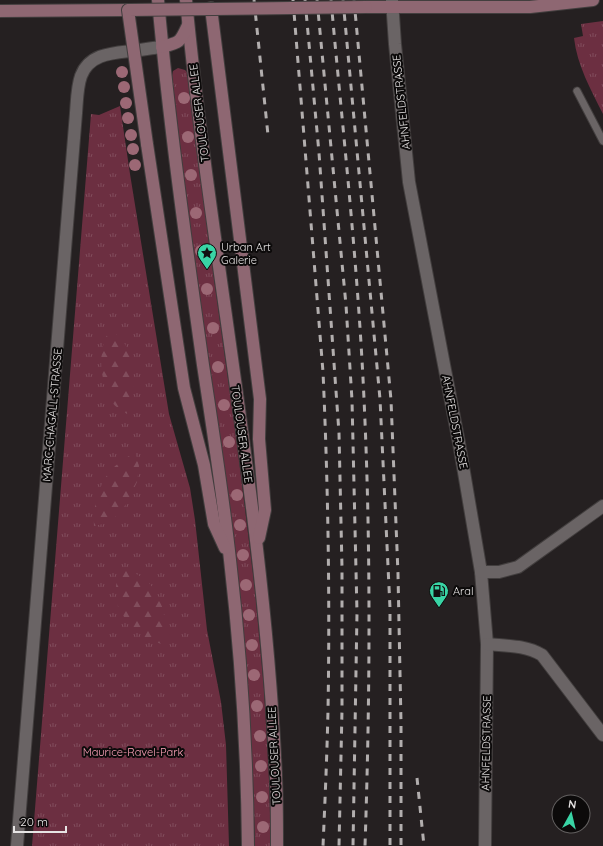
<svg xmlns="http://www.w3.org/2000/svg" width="603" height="846" font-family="Quicksand,sans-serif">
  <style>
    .grass { fill: url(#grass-tufts) }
    .forest { fill: url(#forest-firs) }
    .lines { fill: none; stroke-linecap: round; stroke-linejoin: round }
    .lane-casing { stroke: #423e3e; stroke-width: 9 }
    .street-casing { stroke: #423e3e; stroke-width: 14 }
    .secondary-casing { stroke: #423e3e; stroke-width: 14 }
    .lane { stroke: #6a6465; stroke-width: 7 }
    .street { stroke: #6a6465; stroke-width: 12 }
    .secondary { stroke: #8e6772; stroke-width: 12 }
    .rail { stroke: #b2aeae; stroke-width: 3; stroke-dasharray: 7 7; stroke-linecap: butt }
    .secondary-bridge-casing { stroke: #423e3e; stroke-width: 14; stroke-linecap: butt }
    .secondary-bridge { stroke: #8e6772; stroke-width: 12 }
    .tree { fill: #9c6875 }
    .labels { text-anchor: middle; stroke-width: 4; stroke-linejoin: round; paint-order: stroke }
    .street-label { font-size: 11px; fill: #e7e4e4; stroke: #0c0a0a }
    .poi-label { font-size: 11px; fill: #e7e4e4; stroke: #0c0a0a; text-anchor: start }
    .park-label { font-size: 11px; fill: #fea2ba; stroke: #0c0a0a }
  </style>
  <defs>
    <pattern id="grass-tufts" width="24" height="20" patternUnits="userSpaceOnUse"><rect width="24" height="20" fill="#6c2f41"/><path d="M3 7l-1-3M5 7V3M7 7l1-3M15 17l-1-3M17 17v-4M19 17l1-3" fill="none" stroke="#814d5c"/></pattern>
    <pattern id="forest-firs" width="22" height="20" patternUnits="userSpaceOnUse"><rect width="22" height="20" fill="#6c2f41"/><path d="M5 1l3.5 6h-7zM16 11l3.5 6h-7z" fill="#814d5c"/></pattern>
  </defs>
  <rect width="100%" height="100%" fill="#252021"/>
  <g class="grass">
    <path d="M603 21V114C591 90 577 65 574 38L583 36 581 24Z"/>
    <path d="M178 68 185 70 188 73 210 250 236 436 255 590 264 689 269 780 271 846H255L253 781 249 700 234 543 188 213 172 76 173 71Z"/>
    <path d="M120 106 130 174 169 414 190 488 195 520 207 630 221 702 226 745 229 846H32L91 114 99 115Z"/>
  </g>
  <g class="forest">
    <path d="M111 329C117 335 125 342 128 350 137 369 134 395 127 414 122 410 115 407 112 402 100 382 96 348 111 329Z"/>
    <path d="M135 452 139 466 137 482 127 503 111 522 94 526C93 510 97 491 106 477 112 466 125 459 135 452Z"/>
    <path d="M119 567C161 579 166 607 166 646L144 637 129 625 118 607 116 586Z"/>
  </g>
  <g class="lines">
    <defs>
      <path id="lane" d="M577 91 603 141"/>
      <g id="street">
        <path d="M392 0 395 44 409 182 459 443 481 572 487 644 485 846"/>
        <path d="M481 572H499L518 567 603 506"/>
        <path d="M487 644C506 646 525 645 542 655L603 735"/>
        <path d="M17 846 76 113C77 101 77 87 81 76 89 54 112 53 131 51 141 50 152 48 162 47"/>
      </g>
      <g id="secondary">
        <path d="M158 0C169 122 186 244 203 365 213 430 223 495 230 560 241 655 247 751 248 846"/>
        <path d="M186 0C211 260 265 517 276 778 277 800 277 823 277 846"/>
        <path d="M366 7H530L593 0"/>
        <path d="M211 8 260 399 259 439 265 510 259 538"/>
        <path d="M0 11 128 10"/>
        <path d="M162 47C181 42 180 42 188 25"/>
        <path d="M147 144 184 388 204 465 214 524 225 548"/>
      </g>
    </defs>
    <use href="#lane" class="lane-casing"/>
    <use href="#street" class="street-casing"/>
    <use href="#secondary" class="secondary-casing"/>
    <use href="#lane" class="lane"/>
    <use href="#street" class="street"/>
    <use href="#secondary" class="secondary"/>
    <g class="rail">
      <path d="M254 0 268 135"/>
      <path d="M293 0 323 372C328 484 330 598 328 710 327 755 325 801 323 846"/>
      <path d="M305 0 319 153 339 433 342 568V710L339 846"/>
      <path d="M317 0 346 305 352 400 357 613 353 846"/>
      <path d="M331 0C343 133 358 266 364 399 371 548 370 697 365 846"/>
      <path d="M343 0 380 399 390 608V846"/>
      <path d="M354 0 391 400 398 574 401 723V846"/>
      <path d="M417 778 424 846"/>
    </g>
    <defs>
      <path id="secondary-bridge" d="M147 144 128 10 366 7"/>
    </defs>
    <use href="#secondary-bridge" class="secondary-bridge-casing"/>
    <use href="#secondary-bridge" class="secondary-bridge"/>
  </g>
  <g class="tree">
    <circle cx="122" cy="72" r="6"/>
    <circle cx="124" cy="87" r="6"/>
    <circle cx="184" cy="98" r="6"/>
    <circle cx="126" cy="103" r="6"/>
    <circle cx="128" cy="118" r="6"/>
    <circle cx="131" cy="135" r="6"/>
    <circle cx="188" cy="137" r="6"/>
    <circle cx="133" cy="149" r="6"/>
    <circle cx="135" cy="165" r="6"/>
    <circle cx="191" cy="175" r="6"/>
    <circle cx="196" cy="213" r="6"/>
    <circle cx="201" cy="251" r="6"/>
    <circle cx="207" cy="289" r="6"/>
    <circle cx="213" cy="328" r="6"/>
    <circle cx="218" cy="367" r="6"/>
    <circle cx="224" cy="405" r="6"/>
    <circle cx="229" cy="442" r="6"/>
    <circle cx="237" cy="495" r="6"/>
    <circle cx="240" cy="525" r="6"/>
    <circle cx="243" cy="555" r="6"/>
    <circle cx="246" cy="585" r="6"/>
    <circle cx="249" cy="615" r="6"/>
    <circle cx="252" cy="645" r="6"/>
    <circle cx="254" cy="675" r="6"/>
    <circle cx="257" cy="706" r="6"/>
    <circle cx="260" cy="736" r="6"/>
    <circle cx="261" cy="766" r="6"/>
    <circle cx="262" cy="797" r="6"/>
    <circle cx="263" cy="827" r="6"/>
  </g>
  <defs>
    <symbol id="sight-pin" viewBox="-11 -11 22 30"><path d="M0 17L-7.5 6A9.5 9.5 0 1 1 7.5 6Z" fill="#39d4a5" stroke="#0c0a0a"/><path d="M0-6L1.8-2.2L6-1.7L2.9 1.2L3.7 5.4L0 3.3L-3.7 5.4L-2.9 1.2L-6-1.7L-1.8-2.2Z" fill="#111"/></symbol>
    <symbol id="fuel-pin" viewBox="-11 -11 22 30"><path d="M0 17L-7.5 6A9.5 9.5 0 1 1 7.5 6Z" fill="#39d4a5" stroke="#0c0a0a"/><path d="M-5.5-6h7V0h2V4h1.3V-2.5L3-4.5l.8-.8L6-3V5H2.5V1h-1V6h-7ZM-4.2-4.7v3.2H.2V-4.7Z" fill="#111"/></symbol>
  </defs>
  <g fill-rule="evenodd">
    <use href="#sight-pin" x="196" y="242" width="22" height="30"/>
    <use href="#fuel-pin" x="428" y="580" width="22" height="30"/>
  </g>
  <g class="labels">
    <g class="street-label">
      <text transform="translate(401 102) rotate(-96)" y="4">AHNFELDSTRASSE</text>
      <text transform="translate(199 113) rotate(-97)" y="4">TOULOUSER ALLEE</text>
      <text transform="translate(52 415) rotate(-85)" y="4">MARC-CHAGALL-STRASSE</text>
      <text transform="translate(455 422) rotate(79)" y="4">AHNFELDSTRASSE</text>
      <text transform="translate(242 434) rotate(82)" y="4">TOULOUSER ALLEE</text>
      <text transform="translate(486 743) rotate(-89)" y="4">AHNFELDSTRASSE</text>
      <text transform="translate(274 756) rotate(-93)" y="4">TOULOUSER ALLEE</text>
    </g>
    <g class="poi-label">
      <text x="221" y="251">Urban Art<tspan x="221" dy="13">Galerie</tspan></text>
      <text x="453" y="595">Aral</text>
    </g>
    <g class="park-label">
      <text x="133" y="756">Maurice-Ravel-Park</text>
    </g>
  </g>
  <g transform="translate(571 814) rotate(8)"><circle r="19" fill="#0c0a0a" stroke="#646161"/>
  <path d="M0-3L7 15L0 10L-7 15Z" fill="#39d4a5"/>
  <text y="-6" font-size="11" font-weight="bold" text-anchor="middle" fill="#e7e4e4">N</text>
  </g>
  <path d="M14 826v6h52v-6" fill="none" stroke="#e7e4e4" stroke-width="2"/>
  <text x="20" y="826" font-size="12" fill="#e7e4e4" stroke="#0c0a0a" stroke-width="3" paint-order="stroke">20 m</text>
</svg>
